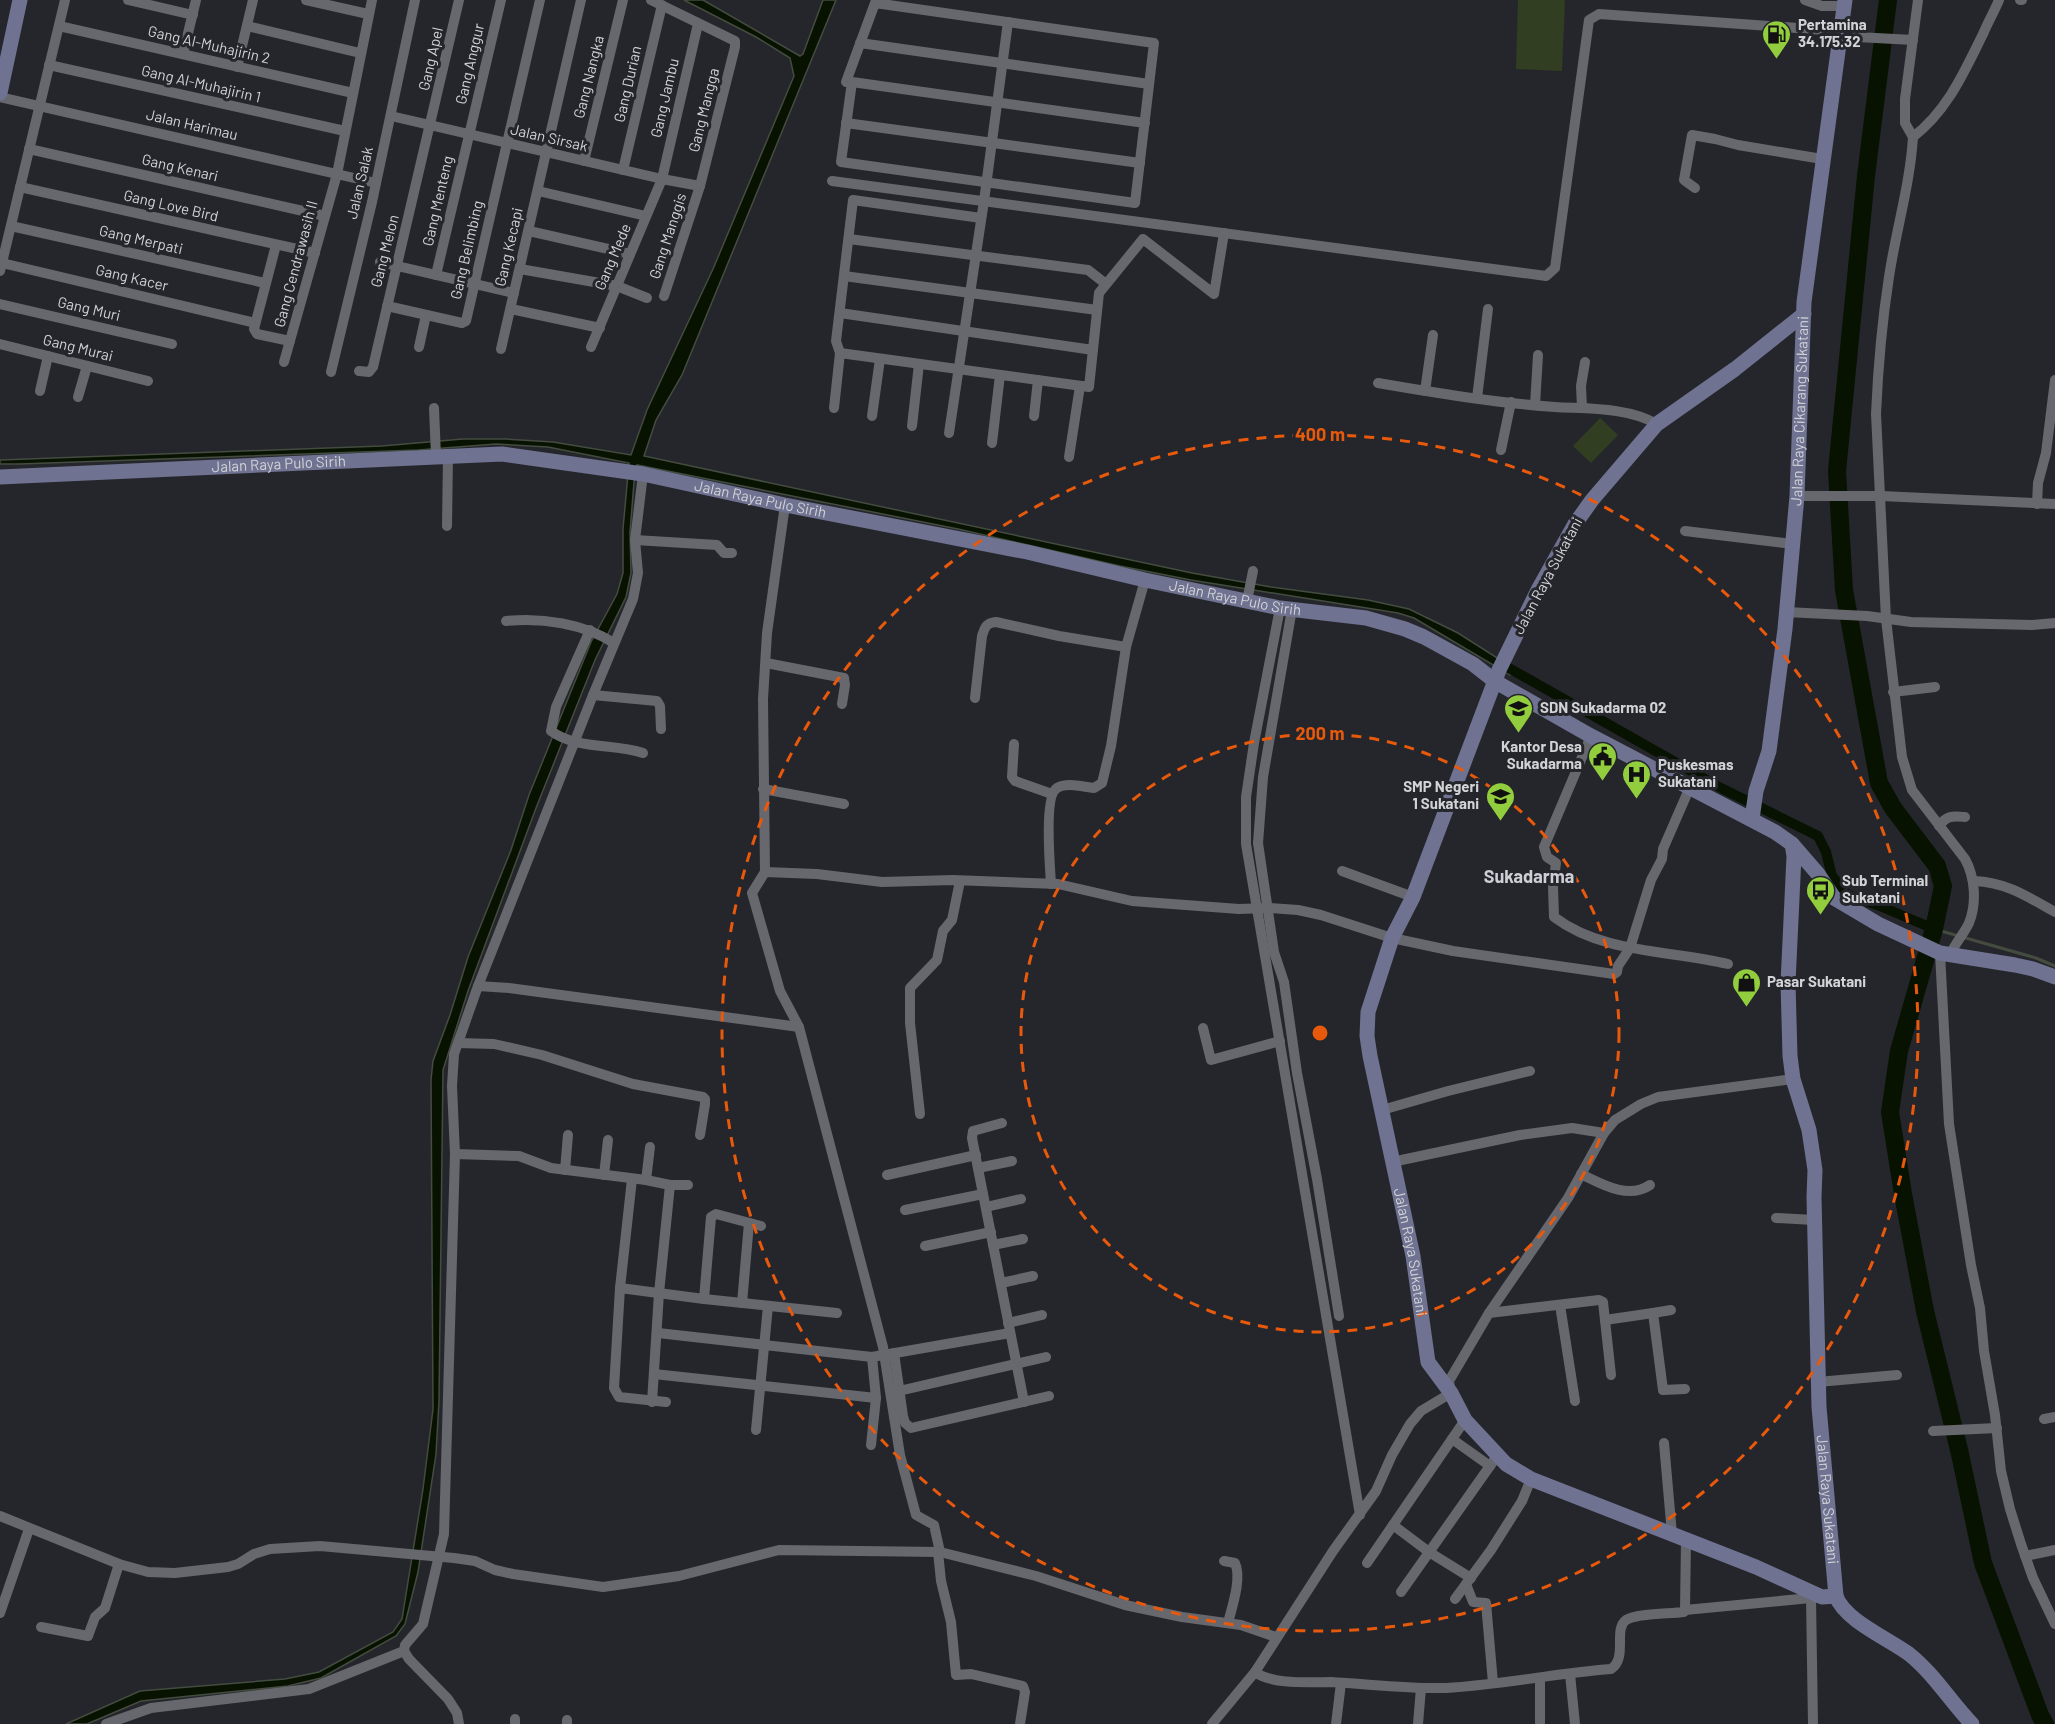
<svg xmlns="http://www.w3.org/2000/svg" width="2055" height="1724" font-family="Barlow,sans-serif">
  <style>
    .green { fill: #313e22 }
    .water { fill: #071200; stroke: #444c40; stroke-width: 1.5 }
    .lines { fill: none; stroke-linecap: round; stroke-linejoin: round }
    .stream { stroke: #444c40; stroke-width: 3 }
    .canal { stroke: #071200; stroke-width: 10 }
    .river { stroke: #071200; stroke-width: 18 }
    .street { stroke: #67686e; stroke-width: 10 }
    .secondary { stroke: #6f7291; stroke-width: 15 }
    .ring { fill: none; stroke: #e8590c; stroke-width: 3; stroke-dasharray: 10 8 }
    .labels { text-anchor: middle; stroke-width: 6; stroke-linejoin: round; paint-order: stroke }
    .poi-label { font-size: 15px; font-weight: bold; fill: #d2d3d7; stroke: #25262b; text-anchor: start }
    .street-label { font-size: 15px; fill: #d2d3d7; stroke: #25262b }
    .quarter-label { font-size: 18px; font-weight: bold; fill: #cdcfd6; stroke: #25262b }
    .centre { fill: #e8590c; stroke: #25262b; stroke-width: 3 }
    .ring-label { font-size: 18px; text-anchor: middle; font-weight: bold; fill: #e8590c; stroke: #25262b; stroke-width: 6; stroke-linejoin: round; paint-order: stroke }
  </style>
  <rect width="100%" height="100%" fill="#25262b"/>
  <g class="green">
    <path d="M1518 0H1565L1562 71 1516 69Z"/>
    <path d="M1600 418 1618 435 1591 463 1573 446Z"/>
  </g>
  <path class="water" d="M684 0H703L800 56 803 54 823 0H836L682 375 656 420 644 456 1192 573 1271 587 1368 600 1409 609 1458 633 1513 668 1510 675 1414 618 1398 613 1191 580 1120 566 958 529 637 465 634 482 630 532 631 573 626 597 595 660 536 808 468 991 443 1070 439 1401 436 1454 418 1572 405 1624 396 1636 321 1678 288 1686 141 1701 87 1724H66L140 1691 285 1679 319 1672 393 1632 402 1619 423 1489 433 1409 431 1080 433 1061 450 1015 468 957 511 850 529 795 591 642 617 594 623 573V529L629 463 548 447 496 444 418 450 19 464H0V460L382 446 463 439H506L553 442 631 455 647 410 713 269 794 76 790 58 756 37Z"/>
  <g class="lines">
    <path class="stream" d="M1934 929 2036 958 2055 966"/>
    <path class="canal" d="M1500 663 1721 788 1818 836 1826 852 1832 876 1848 895 1880 906 1934 929"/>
    <path class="river" d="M1888 0 1866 176 1837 471 1844 590 1879 783 1893 808 1937 866 1943 886 1934 929 1899 1051 1890 1112 1903 1194 1925 1311 1960 1454 1983 1563 2040 1715 2045 1724"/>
    <g class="street">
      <path d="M128 0 193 15"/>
      <path d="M306 0 368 14"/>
      <path d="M651 0 735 41V47L700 186 664 296"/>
      <path d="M1805 0 1822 6H1843"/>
      <path d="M2020 0H2022"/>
      <path d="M59 26 353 93"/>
      <path d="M247 26 360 53"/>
      <path d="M1839 36 1913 40"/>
      <path d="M860 43 1149 84"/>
      <path d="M183 54 196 0"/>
      <path d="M49 65 345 131"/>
      <path d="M237 67 253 0"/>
      <path d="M852 82 841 162 1135 203 1154 43 875 3 846 82H852L1145 123"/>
      <path d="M0 97 376 183"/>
      <path d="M391 116 662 179 700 186"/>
      <path d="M846 123 1140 163"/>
      <path d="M1913 137 1905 123V99L1918 0"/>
      <path d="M29 149 325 216"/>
      <path d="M584 161 623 0"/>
      <path d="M623 170 662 5"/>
      <path d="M832 181 1546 276 1555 268 1589 20 1599 14 1840 31"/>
      <path d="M20 187 315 253"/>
      <path d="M1695 188 1684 180 1692 135 1715 139 1738 145 1822 159"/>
      <path d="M538 191 646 216"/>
      <path d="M11 226 265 283"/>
      <path d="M529 231 630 254"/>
      <path d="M849 239 1088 270 1106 284"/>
      <path d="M276 245 254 329 257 334 290 341"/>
      <path d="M380 262 514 293"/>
      <path d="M2 263 255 323"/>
      <path d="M520 269 617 286 647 298"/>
      <path d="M0 271 65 0"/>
      <path d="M436 275 501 0"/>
      <path d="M844 276 1097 310"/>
      <path d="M0 304 172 344"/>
      <path d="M387 306 462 323 466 321 540 0"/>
      <path d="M511 309 600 328"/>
      <path d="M840 313 1093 350"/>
      <path d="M0 344 148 381"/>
      <path d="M419 347 426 315"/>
      <path d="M591 347 662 179 698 24"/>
      <path d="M501 349 581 0"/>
      <path d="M840 353 1089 387 1099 293 1143 239 1214 294 1224 233"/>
      <path d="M284 362 337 174 372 0"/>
      <path d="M359 371 369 372 373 367 459 0"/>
      <path d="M331 372 372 202 415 0"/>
      <path d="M1378 383C1436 393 1496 403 1555 407 1588 409 1627 407 1657 424"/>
      <path d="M40 391 48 356"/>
      <path d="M1425 391 1433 335"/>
      <path d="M78 397 87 366"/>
      <path d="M1477 398 1488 309"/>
      <path d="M1535 405 1538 355"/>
      <path d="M1582 407 1581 386 1585 362"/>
      <path d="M434 408 436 456"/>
      <path d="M834 408 840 353 836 341 853 200 981 218"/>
      <path d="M872 416 880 359"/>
      <path d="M1034 416 1038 380"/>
      <path d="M912 426 919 364"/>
      <path d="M949 433 984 201 1008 22"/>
      <path d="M992 443 1000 375"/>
      <path d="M1501 450 1511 402"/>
      <path d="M1069 457 1080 386"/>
      <path d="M1797 496H1881L2055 504"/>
      <path d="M2037 504 2038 483 2046 453 2055 380"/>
      <path d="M785 505 767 633 763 699 765 872 752 893 780 991 799 1027 883 1347 900 1455 916 1515 934 1525 940 1552"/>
      <path d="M447 526 448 455"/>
      <path d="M1685 531 1792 544"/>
      <path d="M635 540 717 545 724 553H732"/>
      <path d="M1247 601 1253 571"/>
      <path d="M1280 608 1254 743 1246 797V844L1360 1515"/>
      <path d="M1292 609 1263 777 1258 843 1274 952 1284 982 1297 1073 1317 1179 1339 1316"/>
      <path d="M1786 612 1867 616 1911 622 2032 625 2055 623"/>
      <path d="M506 621C542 617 584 624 614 643"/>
      <path d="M590 630 556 707 551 731C577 750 614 743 643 753"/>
      <path d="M766 663 844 678 845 685 842 704"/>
      <path d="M1893 692 1935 687"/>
      <path d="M593 695 657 701 660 706 661 729"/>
      <path d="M975 698 982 636C985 627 986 623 996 622L1059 636 1126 647"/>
      <path d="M1591 736 1544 847 1547 857 1556 863 1553 887 1554 917C1603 954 1671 950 1728 964"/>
      <path d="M1014 744 1012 777 1015 781 1052 794"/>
      <path d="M763 789 844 804"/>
      <path d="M1939 826C1947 815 1953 816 1965 817"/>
      <path d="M1342 871 1413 897"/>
      <path d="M765 872 817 874 882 882 953 880 1058 884 1132 901 1239 909 1269 908 1298 910 1321 915 1392 938 1453 951 1614 974 1617 972 1618 966 1630 948 1651 880 1662 859 1663 849 1690 787"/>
      <path d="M1974 881C2006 882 2028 897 2055 912"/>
      <path d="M1051 884C1050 868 1044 795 1057 788 1067 782 1083 787 1094 788L1102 783 1111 746 1126 647 1145 580"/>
      <path d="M1940 953 1949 1124 1971 1265 1980 1308 1984 1351 1995 1415 2001 1471 2010 1509 2021 1544 2033 1578 2055 1624"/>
      <path d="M1950 955C1955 943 1964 934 1969 923 1977 903 1975 877 1965 859L1912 790 1902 757 1886 619 1876 414C1878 368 1882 322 1889 277 1896 230 1910 185 1913 137 1948 110 1964 72 1983 34 1988 22 1994 12 1999 0"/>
      <path d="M478 986 509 988 799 1027"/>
      <path d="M1203 1028 1211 1060 1280 1041"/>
      <path d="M458 1043 494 1044 542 1055 633 1084 703 1097 705 1099V1104L700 1135"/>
      <path d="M1382 1110 1448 1091 1530 1071"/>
      <path d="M920 1114 910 1023V988L937 960 943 931 952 920 960 881"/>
      <path d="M1002 1123 973 1131 972 1138 1024 1402"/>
      <path d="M455 1154 519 1156 551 1168 646 1180 670 1185H688"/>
      <path d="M1392 1162 1520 1135 1572 1128 1604 1133"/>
      <path d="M978 1168 1012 1161"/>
      <path d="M565 1170 568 1135"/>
      <path d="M1581 1174C1602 1184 1628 1200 1650 1185"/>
      <path d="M604 1175 608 1140"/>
      <path d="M887 1175 976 1155"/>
      <path d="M632 1179 620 1288 614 1388 619 1397 666 1402"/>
      <path d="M646 1180 650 1147"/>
      <path d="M986 1207 1021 1199"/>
      <path d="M905 1210 983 1194"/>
      <path d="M1776 1218 1814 1220"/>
      <path d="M993 1245 1023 1239"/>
      <path d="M925 1246 991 1232"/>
      <path d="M1001 1283 1033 1276"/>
      <path d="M620 1288 704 1299 837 1313"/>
      <path d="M704 1299 711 1217 716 1214 761 1226"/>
      <path d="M742 1303 749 1223"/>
      <path d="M1560 1305 1575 1401"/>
      <path d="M1489 1313 1599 1300 1603 1302 1611 1375"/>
      <path d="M1653 1313 1671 1310"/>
      <path d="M1605 1320 1653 1313 1663 1390 1685 1389"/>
      <path d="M1008 1323 1042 1315"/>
      <path d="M658 1333 872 1357 1010 1333"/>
      <path d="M894 1353 903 1416 905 1423 911 1428 1049 1396"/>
      <path d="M654 1374 876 1398"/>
      <path d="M1818 1382 1897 1375"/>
      <path d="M899 1391 1046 1357"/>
      <path d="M652 1402 659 1293 670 1185"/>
      <path d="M2044 1419 2055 1417"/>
      <path d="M756 1430 768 1306"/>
      <path d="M1933 1431 1997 1428"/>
      <path d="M1452 1439 1490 1466"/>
      <path d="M1664 1443 1672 1534"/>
      <path d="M871 1445 876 1398 872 1357"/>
      <path d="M0 1516 119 1564 148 1572 175 1573 228 1567 238 1564 254 1554 270 1549 320 1546 454 1558 475 1561 495 1570 513 1574 603 1587 679 1576 779 1550 940 1552 1036 1576 1125 1605 1182 1617 1241 1625 1276 1637"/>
      <path d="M1393 1525 1429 1552 1471 1578"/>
      <path d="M938 1552 941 1581 951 1622 956 1675 971 1674 1023 1686 1025 1692 1020 1724"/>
      <path d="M2025 1556 2055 1550"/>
      <path d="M1224 1561 1235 1563C1242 1578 1232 1607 1228 1623"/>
      <path d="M1367 1563 1465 1420"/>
      <path d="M1466 1584 1473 1602 1486 1603 1493 1683"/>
      <path d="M1401 1592 1497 1456"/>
      <path d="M1811 1598 1813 1724"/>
      <path d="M1455 1599 1491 1550 1522 1501 1531 1479"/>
      <path d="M1685 1610 1821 1597"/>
      <path d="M0 1613 29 1529"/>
      <path d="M41 1627 88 1636 95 1617 105 1608 119 1564"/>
      <path d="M1255 1672C1272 1685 1310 1682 1331 1682 1369 1684 1408 1689 1446 1688 1502 1685 1556 1673 1611 1669 1628 1658 1613 1629 1626 1620 1637 1613 1669 1614 1684 1612L1685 1610 1686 1539"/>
      <path d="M1570 1674 1575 1724"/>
      <path d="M106 1724 151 1708 309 1689 404 1651"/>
      <path d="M459 1724 457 1713 448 1699 409 1659 404 1651 405 1645 423 1624 444 1534 455 1154 452 1086 454 1054 478 986 593 695 633 599 638 573 635 540 643 474"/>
      <path d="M515 1724V1719"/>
      <path d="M567 1724V1720"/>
      <path d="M1212 1724 1255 1672 1333 1551 1376 1491 1392 1455 1410 1424 1421 1411 1451 1393 1449 1381 1489 1313 1568 1198 1604 1133 1615 1120 1641 1104 1658 1097 1793 1079"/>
      <path d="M1336 1724 1341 1683"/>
      <path d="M1418 1724 1421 1688"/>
      <path d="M1540 1724V1679"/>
    </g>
    <g class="secondary">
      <path d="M0 93 20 0"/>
      <path id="s1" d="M1804 314 1735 369 1657 424 1592 500 1575 524 1538 590 1499 670 1413 897 1392 938 1368 1012 1367 1036 1370 1056 1413 1256 1428 1362 1451 1393 1465 1420 1506 1464 1531 1479 1756 1567 1822 1597 1836 1596"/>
      <path id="s2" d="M0 477 502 454 643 474 785 505 1027 552 1145 580 1280 608 1366 618 1405 629 1424 637 1473 664 1496 682 1591 736 1775 832 1792 844 1794 856 1788 983 1790 1056 1793 1079 1809 1130 1815 1170 1814 1197 1819 1407 1836 1596C1844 1620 1889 1639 1909 1654 1934 1674 1950 1701 1972 1724"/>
      <path id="s3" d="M1752 819 1756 791 1769 751 1785 629 1797 496 1804 302 1845 0"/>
      <path d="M1792 844 1818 874 1834 898 1878 924 1940 953 2015 965 2033 969 2055 977"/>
    </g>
  </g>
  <g class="ring">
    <circle cx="1320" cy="1033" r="299"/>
    <circle cx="1320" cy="1033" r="598"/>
  </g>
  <defs>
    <symbol id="fuel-pin" viewBox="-11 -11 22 30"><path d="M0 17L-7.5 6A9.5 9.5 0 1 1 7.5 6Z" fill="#92cd3e" stroke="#25262b"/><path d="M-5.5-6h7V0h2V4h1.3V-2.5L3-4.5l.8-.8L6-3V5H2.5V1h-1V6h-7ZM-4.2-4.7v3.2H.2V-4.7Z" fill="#111"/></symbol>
    <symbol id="school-pin" viewBox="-11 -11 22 30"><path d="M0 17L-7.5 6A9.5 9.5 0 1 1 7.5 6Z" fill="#92cd3e" stroke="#25262b"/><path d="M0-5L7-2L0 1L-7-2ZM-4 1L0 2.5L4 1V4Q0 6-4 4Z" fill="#111"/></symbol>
    <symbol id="civic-pin" viewBox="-11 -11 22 30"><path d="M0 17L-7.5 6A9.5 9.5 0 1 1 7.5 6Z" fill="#92cd3e" stroke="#25262b"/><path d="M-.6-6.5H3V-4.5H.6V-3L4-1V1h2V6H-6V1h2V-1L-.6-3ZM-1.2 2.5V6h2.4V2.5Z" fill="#111"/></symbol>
    <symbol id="hospital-pin" viewBox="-11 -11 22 30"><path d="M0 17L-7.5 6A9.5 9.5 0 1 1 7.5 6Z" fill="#92cd3e" stroke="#25262b"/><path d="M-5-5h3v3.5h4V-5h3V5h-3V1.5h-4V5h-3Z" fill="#111"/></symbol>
    <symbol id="bus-pin" viewBox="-11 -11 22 30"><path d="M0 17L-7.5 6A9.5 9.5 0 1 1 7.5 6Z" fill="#92cd3e" stroke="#25262b"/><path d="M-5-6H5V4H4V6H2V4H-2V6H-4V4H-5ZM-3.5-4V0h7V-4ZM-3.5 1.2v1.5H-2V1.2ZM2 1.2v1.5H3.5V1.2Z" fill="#111"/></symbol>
    <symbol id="shop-pin" viewBox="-11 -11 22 30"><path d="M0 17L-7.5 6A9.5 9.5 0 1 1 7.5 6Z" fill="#92cd3e" stroke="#25262b"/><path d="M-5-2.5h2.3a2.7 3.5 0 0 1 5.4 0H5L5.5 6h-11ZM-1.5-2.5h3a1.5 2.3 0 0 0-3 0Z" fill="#111"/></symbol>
  </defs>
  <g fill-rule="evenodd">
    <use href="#fuel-pin" x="1760" y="18" width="33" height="45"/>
    <use href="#school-pin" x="1502" y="692" width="33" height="45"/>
    <use href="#civic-pin" x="1586" y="740" width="33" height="45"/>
    <use href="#hospital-pin" x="1620" y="758" width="33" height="45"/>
    <use href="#school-pin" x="1484" y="780" width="33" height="45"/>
    <use href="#bus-pin" x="1804" y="874" width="33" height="45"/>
    <use href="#shop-pin" x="1730" y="966" width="33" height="45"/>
  </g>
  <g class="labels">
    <g class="poi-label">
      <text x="1798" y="30">Pertamina<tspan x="1798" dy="17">34.175.32</tspan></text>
      <text x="1540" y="713">SDN Sukadarma 02</text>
      <text x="1582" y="752" text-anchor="end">Kantor Desa<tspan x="1582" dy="17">Sukadarma</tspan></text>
      <text x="1658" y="770">Puskesmas<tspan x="1658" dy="17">Sukatani</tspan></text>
      <text x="1479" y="792" text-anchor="end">SMP Negeri<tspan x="1479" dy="17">1 Sukatani</tspan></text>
      <text x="1842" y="886">Sub Terminal<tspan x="1842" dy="17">Sukatani</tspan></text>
      <text x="1767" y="987">Pasar Sukatani</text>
    </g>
    <g class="street-label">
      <text transform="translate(209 45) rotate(13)" y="5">Gang Al-Muhajirin 2</text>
      <text transform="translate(431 59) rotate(-77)" y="5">Gang Apel</text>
      <text transform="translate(470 64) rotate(-77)" y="5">Gang Anggur</text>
      <text transform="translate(589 77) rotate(-76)" y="5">Gang Nangka</text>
      <text transform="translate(201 84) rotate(13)" y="5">Gang Al-Muhajirin 1</text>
      <text transform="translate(628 84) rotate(-77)" y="5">Gang Durian</text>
      <text transform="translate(665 98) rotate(-77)" y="5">Gang Jambu</text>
      <text transform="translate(704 110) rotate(-76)" y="5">Gang Mangga</text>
      <text transform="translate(192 125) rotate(13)" y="5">Jalan Harimau</text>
      <text transform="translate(549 138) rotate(13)" y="5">Jalan Sirsak</text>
      <text transform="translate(180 168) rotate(13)" y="5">Gang Kenari</text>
      <text transform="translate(360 183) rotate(-77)" y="5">Jalan Salak</text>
      <text transform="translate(438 201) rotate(-77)" y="5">Gang Menteng</text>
      <text transform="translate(171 206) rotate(13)" y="5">Gang Love Bird</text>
      <text transform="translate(668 236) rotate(-72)" y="5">Gang Manggis</text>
      <text transform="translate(141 240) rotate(13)" y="5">Gang Merpati</text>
      <text transform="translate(509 247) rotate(-77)" y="5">Gang Kecapi</text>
      <text transform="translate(467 250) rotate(-77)" y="5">Gang Belimbing</text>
      <text transform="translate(385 251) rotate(-76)" y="5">Gang Melon</text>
      <text transform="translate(613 257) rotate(-67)" y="5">Gang Mede</text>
      <text transform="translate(296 264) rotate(-75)" y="5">Gang Cendrawasih II</text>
      <text transform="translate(132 278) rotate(13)" y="5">Gang Kacer</text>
      <text transform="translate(89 309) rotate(13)" y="5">Gang Muri</text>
      <text transform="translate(78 348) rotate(14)" y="5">Gang Murai</text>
      <text dy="5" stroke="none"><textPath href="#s3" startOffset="412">Jalan Raya Cikarang Sukatani</textPath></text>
      <text dy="5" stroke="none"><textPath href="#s2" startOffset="279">Jalan Raya Pulo Sirih</textPath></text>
      <text dy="5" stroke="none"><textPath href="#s2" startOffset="765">Jalan Raya Pulo Sirih</textPath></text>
      <text transform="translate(1548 576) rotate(-62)" y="5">Jalan Raya Sukatani</text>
      <text dy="5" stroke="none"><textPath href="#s2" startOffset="1250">Jalan Raya Pulo Sirih</textPath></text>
      <text dy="5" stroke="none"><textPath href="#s1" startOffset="1089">Jalan Raya Sukatani</textPath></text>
      <text dy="5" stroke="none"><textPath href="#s2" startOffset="2526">Jalan Raya Sukatani</textPath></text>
    </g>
    <g class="quarter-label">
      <text x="1529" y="883">Sukadarma</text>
    </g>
  </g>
  <circle cx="1320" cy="1033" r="9" class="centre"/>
  <g class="ring-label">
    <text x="1320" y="441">400 m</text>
    <text x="1320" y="740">200 m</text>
  </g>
</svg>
